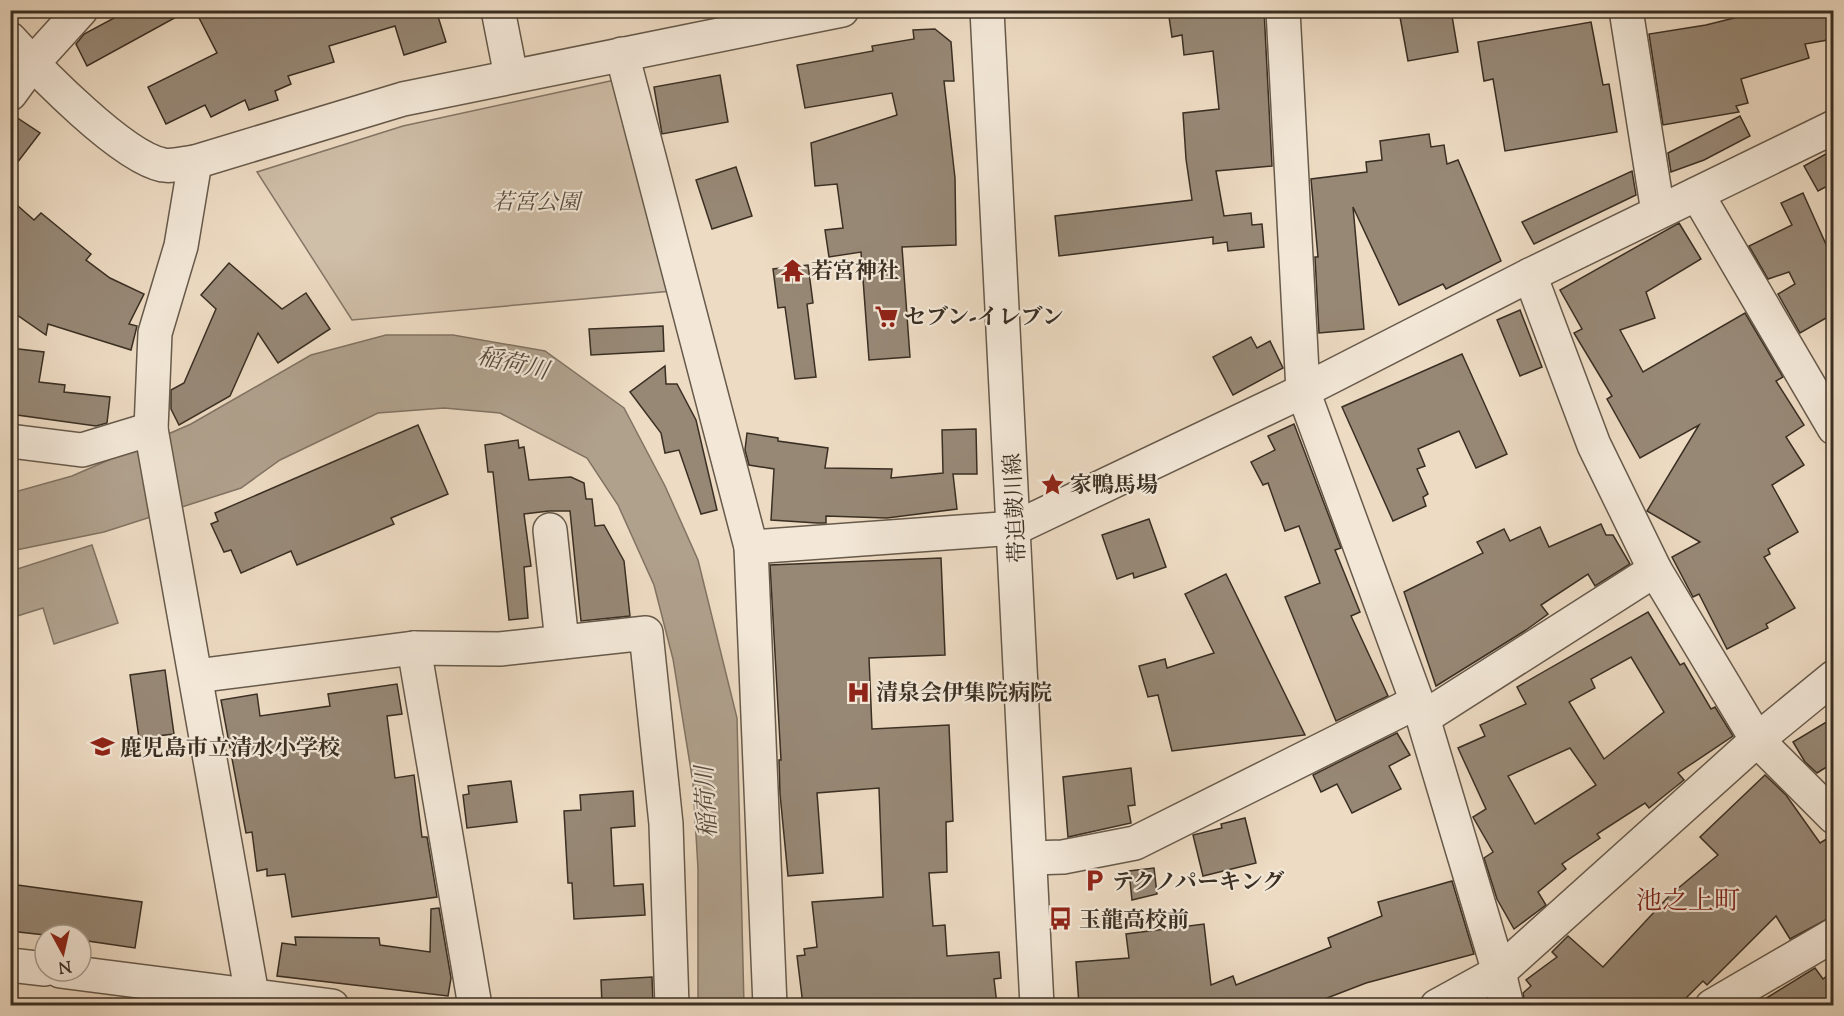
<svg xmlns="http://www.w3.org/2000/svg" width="1844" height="1016" font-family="'Sorts Mill Goudy','Noto Serif JP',serif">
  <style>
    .green { fill: #cfbea8; stroke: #847666; stroke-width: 1.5 }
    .water { fill: #b0a18d; stroke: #817363; stroke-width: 1.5 }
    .building { fill: #978876; stroke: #3a2f23; stroke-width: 1.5; fill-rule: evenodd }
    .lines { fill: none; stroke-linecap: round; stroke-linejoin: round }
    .minor-casing { stroke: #675a4b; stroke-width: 36 }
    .tertiary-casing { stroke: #675a4b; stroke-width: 36 }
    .minor { stroke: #f3e8d8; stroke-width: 33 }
    .tertiary { stroke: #f3e8d8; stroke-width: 33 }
    .labels { text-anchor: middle; stroke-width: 4.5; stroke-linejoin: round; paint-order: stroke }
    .park-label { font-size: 22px; font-style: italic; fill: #584c3e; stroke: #f3e8d8 }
    .poi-label { font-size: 22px; font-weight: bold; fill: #3a2f23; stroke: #f3e8d8; text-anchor: start }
    .street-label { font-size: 22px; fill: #3a2f23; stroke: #f3e8d8 }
    .water-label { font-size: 24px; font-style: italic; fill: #584c3e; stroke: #f3e8d8 }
    .quarter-label { font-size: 26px; fill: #7a1f14; stroke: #f3e8d8 }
  </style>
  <rect width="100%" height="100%" fill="#eddbc3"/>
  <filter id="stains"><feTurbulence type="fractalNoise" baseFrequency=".00333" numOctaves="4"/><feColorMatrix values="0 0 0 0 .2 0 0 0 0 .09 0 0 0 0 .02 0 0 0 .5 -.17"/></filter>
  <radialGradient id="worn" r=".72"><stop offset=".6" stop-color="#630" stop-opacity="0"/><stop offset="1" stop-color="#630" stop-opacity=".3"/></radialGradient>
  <path class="green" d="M615 80 672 291 352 320 257 172 403 126Z"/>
  <g class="water">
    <path d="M386 335H453L545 351 624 408 665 486 698 560 737 718 744 1005H698V869L693 783 673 659 654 585 618 505 587 458 500 413 444 408 378 413 280 460 241 488 104 532 11 551V493L72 476 191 424 311 355Z"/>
    <path d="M92 545 118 623 54 644 43 608 11 618V571Z"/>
  </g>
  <g class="building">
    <path d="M129 10H189L87 66 76 44 84 34Z"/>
    <path d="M195 10H436L446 42 404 55 395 26 329 46 334 62 288 76 291 84 275 91 278 100 249 110 245 100 211 117 205 105 166 124 148 87 217 53Z"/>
    <path d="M1168 10H1264L1272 166 1216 171 1224 216 1251 213 1252 225 1262 224 1264 247 1228 251 1227 242 1213 244V237L1059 256 1055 216 1192 200 1186 159 1183 113 1219 109 1213 51 1184 55 1182 35 1172 37Z"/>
    <path d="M1441 10H1451L1458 52 1408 61 1400 17Z"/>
    <path d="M1766 10H1833V39L1805 44 1809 58 1741 79 1748 103 1736 106 1739 112 1663 125 1649 34 1706 25Z"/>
    <path d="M1591 22 1603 85 1609 84 1617 132 1505 151 1493 79 1484 81 1478 42Z"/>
    <path d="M935 29 951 42 954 81H944L955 178 956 245 902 247 910 357 869 360 861 252 829 257 825 230 843 228 837 184 815 186 811 143 897 115 892 93 805 108 797 65 873 51 872 46 914 39 913 30Z"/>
    <path d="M720 75 728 122 662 134 654 87Z"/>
    <path d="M10 113 40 133 10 172Z"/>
    <path d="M1740 116 1750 136 1704 160 1671 172 1668 153Z"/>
    <path d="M1429 134 1431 147 1444 145 1447 164 1458 160 1501 261 1446 289 1443 284 1399 305 1353 207 1364 329 1319 333 1315 257H1318L1311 179 1367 172 1366 162 1382 160 1380 141Z"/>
    <path d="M1833 150V183L1818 191 1804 166Z"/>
    <path d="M736 167 752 216 712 229 696 180Z"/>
    <path d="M1632 171 1636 195 1534 244 1522 222Z"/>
    <path d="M1803 193 1833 260V314L1800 333 1778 294 1795 284 1789 272 1768 279 1749 246 1792 225 1781 203Z"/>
    <path d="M10 199 34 220 41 213 91 254 86 260 110 278 144 294 129 324 137 326 131 350 48 324 46 335 10 310Z"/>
    <path d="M1679 223 1701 259 1646 292 1655 318 1620 330 1643 372 1745 313 1783 377 1776 381 1804 425 1786 437 1804 465 1772 485 1798 532 1768 549 1770 554 1764 557 1795 608 1766 624 1768 628 1727 649 1699 594 1693 597 1672 557 1700 542 1647 511 1699 425 1640 458 1607 399 1612 396 1574 333 1582 329 1560 290Z"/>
    <path d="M229 263 282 309 306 293 330 329 278 363 258 333 230 396 179 425 171 409V390L184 383 216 309 201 295Z"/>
    <path d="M808 265 813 303 807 304 816 377 795 379 785 307 778 308 773 269Z"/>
    <path d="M1520 310 1542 367 1520 376 1497 320Z"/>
    <path d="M663 326 664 351 591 355 589 329Z"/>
    <path d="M1251 337 1257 348 1270 341 1283 368 1233 395 1213 357Z"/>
    <path d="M10 348 44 352 39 382 65 385 64 392 110 397 107 423 96 426 10 414Z"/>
    <path d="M1462 354 1507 454 1476 468 1459 431 1418 449 1425 466 1417 469 1428 494 1423 497 1426 506 1393 521 1342 407Z"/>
    <path d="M665 366 666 384H677L696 420 717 510 701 514 679 450 665 453 661 433 630 392Z"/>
    <path d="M1294 424 1341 548 1335 550 1360 612 1351 616 1388 696 1336 721 1285 597 1320 583 1299 526 1285 531 1268 483 1263 485 1251 462 1275 450 1268 436Z"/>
    <path d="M418 425 448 494 391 518 394 524 297 565 291 551 241 573 231 550 224 552 211 524 218 521 215 513Z"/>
    <path d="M976 429 977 474H953L957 509 887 518 826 516V523H817L771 520 774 469 749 465 745 450 747 433 778 438V441L828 448 825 468 892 469 891 478 943 473 942 430Z"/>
    <path d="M518 440 519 448 524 447 529 480 571 477 584 483 586 499H592L595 526 604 525 624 561 630 616 581 621 570 511H549L524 514 531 566 524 567 528 618 509 620 493 472H488L485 445Z"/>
    <path d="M1149 519 1166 567 1134 578 1133 573 1117 579 1102 535Z"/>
    <path d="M1601 524 1606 535H1613L1630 564 1595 586 1588 574 1541 605 1548 614 1526 630 1436 686 1404 592 1483 553 1477 542 1504 529 1510 541 1540 527 1549 547Z"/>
    <path d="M941 558 945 655 869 658 872 729 949 725 953 821 946 822 947 872 929 873 933 926 945 925 947 956 999 952 1001 978 994 979 997 1005H803L797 956 805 955 804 949 817 947 812 902 883 897 879 788 817 793 823 873 788 876 780 794 779 760H781L770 565Z"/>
    <path d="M1226 574 1305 735 1172 751 1158 695 1148 697 1139 666 1165 659 1167 668 1214 653 1185 594Z"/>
    <path d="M1648 612 1680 665 1684 663 1711 709 1715 707 1733 736 1678 773 1684 780 1649 808 1645 803 1597 834 1600 838 1562 864 1566 869 1538 892 1546 905 1514 929 1497 899 1484 858 1493 852 1473 817 1486 809 1458 748 1485 736 1480 725 1526 704 1517 687ZM1631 657 1664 712 1604 759 1569 702 1595 688 1591 679ZM1570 748 1596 785 1535 824 1508 776Z"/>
    <path d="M165 670 174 734 139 738 130 675Z"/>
    <path d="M397 684 402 714 387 716 395 778 414 775 422 837H427L437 897 292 917 285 874 267 876V869L257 871 252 832 246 833 221 700 257 694 260 716 330 706 328 694Z"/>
    <path d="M1833 718V763L1817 773 1805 762 1793 742Z"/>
    <path d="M1397 733 1410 755 1389 766 1401 789 1352 813 1337 784 1321 792 1313 775Z"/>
    <path d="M1131 768 1135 805 1128 806 1131 823 1068 837 1063 777Z"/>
    <path d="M1765 775 1786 795 1820 843 1833 835V916L1790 939 1776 916 1707 985 1703 981 1679 1005H1525L1523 993 1531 986 1526 980 1557 957 1552 952 1568 936 1603 967 1670 895 1718 855 1700 837Z"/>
    <path d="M511 781 517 822 467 828 463 795 469 794 468 786Z"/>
    <path d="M633 791 635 826 611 828 614 886 643 884 645 915 574 919 572 883H568L564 811 581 810 580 795Z"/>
    <path d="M1245 818 1256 863 1203 876 1193 835 1222 828 1221 824Z"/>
    <path d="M1154 868 1157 894 1132 900 1129 871Z"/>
    <path d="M1452 881 1474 954 1366 983 1309 1005H1079L1076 962 1129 958 1126 934 1204 924 1211 985 1233 976 1236 985 1331 947 1328 938 1382 916 1378 902Z"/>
    <path d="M10 884 142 902 135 948 81 940V935H45L10 931Z"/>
    <path d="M439 908 451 978 448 996 277 976 282 943 296 945 295 937 379 938 380 945 430 952 431 909Z"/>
    <path d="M1815 968 1823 979 1833 971V1005H1755Z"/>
    <path d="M652 977 653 1005H602L601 980Z"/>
  </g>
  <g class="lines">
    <defs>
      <g id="minor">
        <path d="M498 10 511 76"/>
        <path d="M1283 10 1303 391 1423 718 1499 972 1507 1006"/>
        <path d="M1626 10 1658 212"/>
        <path d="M622 54 751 547 770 1006"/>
        <path d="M10 94 32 64 81 10"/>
        <path d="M195 162 181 246 155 333 151 429 254 1006"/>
        <path d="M1697 194 1834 428"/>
        <path d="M1530 275 1594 445 1655 570 1757 740 1834 817"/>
        <path d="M10 441 82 450 151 429"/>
        <path d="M550 530 562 642"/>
        <path d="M751 547 1015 528"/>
        <path d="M414 648 475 1006"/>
        <path d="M196 676 414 648 500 649 646 633 666 824 672 1006"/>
        <path d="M1423 718 1655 570"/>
        <path d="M1030 858 1063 857 1135 843 1417 702"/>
        <path d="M1437 1006 1499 972 1757 740 1834 677"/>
        <path d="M1712 1006 1834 935"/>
      </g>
      <g id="tertiary">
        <path d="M987 10 1037 1006"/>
        <path d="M10 39C40 72 122 157 163 165 172 167 185 163 195 162L403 99 842 10"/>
        <path d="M1015 528 1303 391 1530 275 1834 127"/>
        <path d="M10 965 45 969"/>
        <path d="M60 971 332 1006"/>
      </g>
    </defs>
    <use href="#minor" class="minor-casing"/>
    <use href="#tertiary" class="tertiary-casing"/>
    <use href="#minor" class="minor"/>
    <use href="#tertiary" class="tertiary"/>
  </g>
  <defs>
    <symbol id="temple-bare" viewBox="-9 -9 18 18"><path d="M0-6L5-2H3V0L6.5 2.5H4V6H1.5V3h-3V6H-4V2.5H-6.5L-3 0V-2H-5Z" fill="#8f2418" stroke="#f3e8d8" stroke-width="2.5" paint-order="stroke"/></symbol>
    <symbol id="supermarket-bare" viewBox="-9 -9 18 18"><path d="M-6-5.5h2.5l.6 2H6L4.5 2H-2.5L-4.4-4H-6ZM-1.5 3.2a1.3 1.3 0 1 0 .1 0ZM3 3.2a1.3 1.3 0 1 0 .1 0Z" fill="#8f2418" stroke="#f3e8d8" stroke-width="2.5" paint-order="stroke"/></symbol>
    <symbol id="sight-bare" viewBox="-9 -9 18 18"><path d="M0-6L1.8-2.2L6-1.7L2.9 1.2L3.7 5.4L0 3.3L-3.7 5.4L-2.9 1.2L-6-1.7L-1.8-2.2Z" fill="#8f2418" stroke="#f3e8d8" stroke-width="2.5" paint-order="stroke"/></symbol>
    <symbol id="hospital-bare" viewBox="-9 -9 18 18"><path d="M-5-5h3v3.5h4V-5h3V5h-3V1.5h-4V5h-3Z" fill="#8f2418" stroke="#f3e8d8" stroke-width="2.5" paint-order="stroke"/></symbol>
    <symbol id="school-bare" viewBox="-9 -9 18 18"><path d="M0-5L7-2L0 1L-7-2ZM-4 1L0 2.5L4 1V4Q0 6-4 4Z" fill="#8f2418" stroke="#f3e8d8" stroke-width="2.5" paint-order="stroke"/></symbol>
    <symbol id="parking-bare" viewBox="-9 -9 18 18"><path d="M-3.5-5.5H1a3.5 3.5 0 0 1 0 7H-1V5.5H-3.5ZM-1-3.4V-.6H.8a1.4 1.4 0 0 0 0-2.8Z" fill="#8f2418" stroke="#f3e8d8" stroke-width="2.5" paint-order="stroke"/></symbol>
    <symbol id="bus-bare" viewBox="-9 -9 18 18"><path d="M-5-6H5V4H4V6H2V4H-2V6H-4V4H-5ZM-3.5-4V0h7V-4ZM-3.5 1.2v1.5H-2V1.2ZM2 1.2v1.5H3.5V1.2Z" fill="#8f2418" stroke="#f3e8d8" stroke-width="2.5" paint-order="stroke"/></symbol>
  </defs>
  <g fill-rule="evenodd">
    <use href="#temple-bare" x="776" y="254" width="33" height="33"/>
    <use href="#supermarket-bare" x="870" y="300" width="33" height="33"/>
    <use href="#sight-bare" x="1036" y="468" width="33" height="33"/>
    <use href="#hospital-bare" x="842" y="676" width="33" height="33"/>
    <use href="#school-bare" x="86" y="730" width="33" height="33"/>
    <use href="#parking-bare" x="1078" y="864" width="33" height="33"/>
    <use href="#bus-bare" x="1044" y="902" width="33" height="33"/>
  </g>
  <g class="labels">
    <g class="park-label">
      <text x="536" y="209">若宮公園</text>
    </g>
    <g class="poi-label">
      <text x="811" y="278">若宮神社</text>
      <text x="904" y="324">セブン-イレブン</text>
      <text x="1070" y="492">家鴨馬場</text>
      <text x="876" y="700">清泉会伊集院病院</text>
      <text x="120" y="755">鹿児島市立清水小学校</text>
      <text x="1112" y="889">テクノパーキング</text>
      <text x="1079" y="927">玉龍高校前</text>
    </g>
    <g class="street-label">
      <text transform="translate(1014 508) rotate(-93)" y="8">帯迫皷川線</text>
    </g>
    <g class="water-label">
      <text transform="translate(513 363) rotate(13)" y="8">稲荷川</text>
      <text transform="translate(706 802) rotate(-93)" y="8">稲荷川</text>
    </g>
    <g class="quarter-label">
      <text x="1688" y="909">池之上町</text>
    </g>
  </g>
  <rect width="1844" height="1016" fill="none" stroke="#eddbc3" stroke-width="36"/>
  <rect x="12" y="12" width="1820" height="992" fill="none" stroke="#3a2f23" stroke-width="3"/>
  <rect x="18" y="18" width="1808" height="980" fill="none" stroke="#3a2f23" stroke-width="1.5"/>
  <g transform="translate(63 953) rotate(172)"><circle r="28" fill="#f3e8d8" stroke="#a99e90" stroke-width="1.5"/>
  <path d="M0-4.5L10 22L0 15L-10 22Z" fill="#8f2418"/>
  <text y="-9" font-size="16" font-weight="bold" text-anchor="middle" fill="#3a2f23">N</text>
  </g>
  <rect width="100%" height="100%" filter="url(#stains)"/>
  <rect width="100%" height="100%" fill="url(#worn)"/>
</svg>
